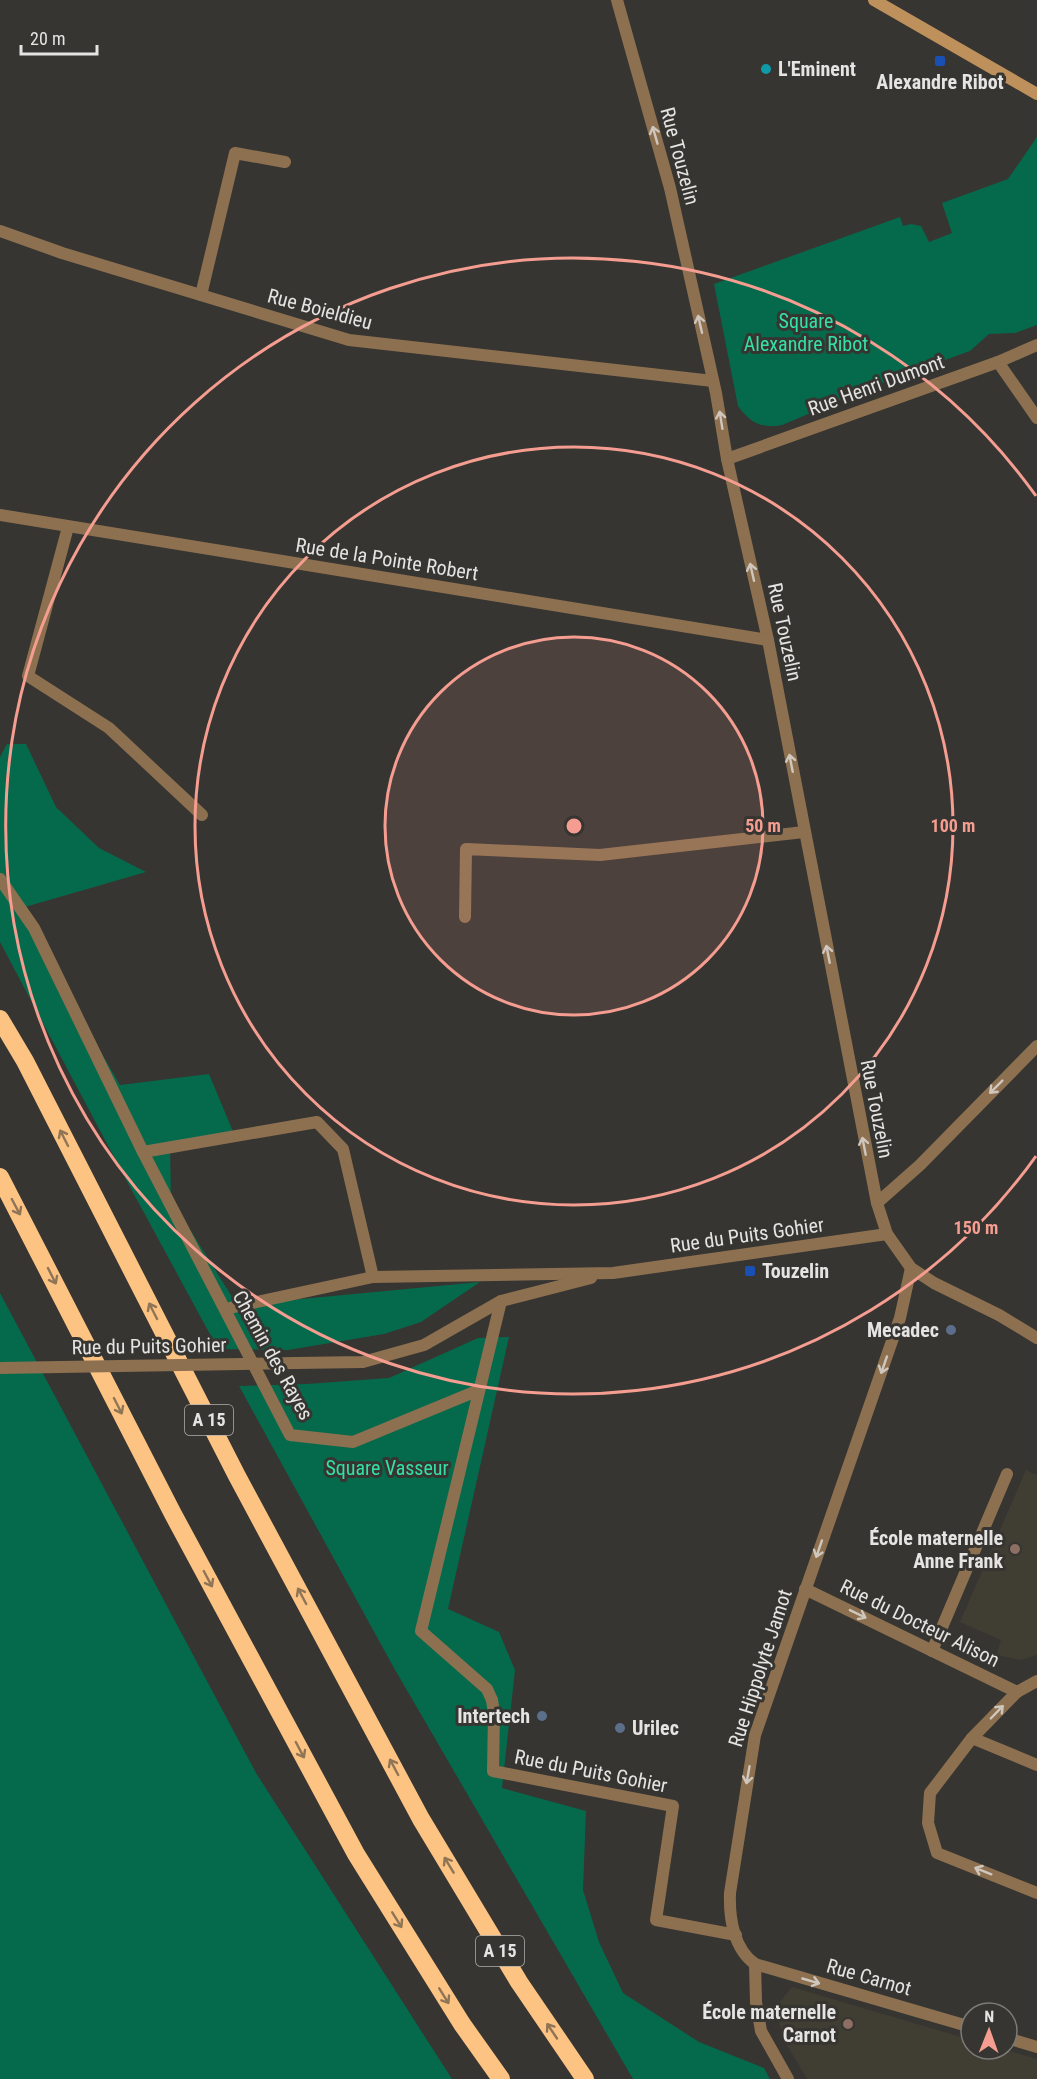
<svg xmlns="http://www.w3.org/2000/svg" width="1037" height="2079" font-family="'Roboto Condensed',sans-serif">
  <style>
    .built { fill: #403d33 }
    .green { fill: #056a4c }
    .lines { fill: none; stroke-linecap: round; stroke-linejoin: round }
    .lane { stroke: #8d7050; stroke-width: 12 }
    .street { stroke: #8d7050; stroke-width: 12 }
    .secondary { stroke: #be905c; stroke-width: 12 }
    .highway { stroke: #fcc383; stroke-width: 18 }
    .street-bridge { stroke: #8d7050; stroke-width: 12 }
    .oneway { stroke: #cfc7be }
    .oneway2 { stroke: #8f7556 }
    .ring { fill: none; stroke: #f59d90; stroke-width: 3 }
    .transit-dot { fill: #1a4fb4; stroke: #363531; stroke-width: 2 }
    .culture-dot { fill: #0f9aa8; stroke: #363531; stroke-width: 2 }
    .service-dot { fill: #5c6f8a; stroke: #363531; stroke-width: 2 }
    .education-dot { fill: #8d6e63; stroke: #363531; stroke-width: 2 }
    .labels { text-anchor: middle; stroke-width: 6; stroke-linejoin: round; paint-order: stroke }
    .shield { fill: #363531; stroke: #b0b0ad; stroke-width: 1.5 }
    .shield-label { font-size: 18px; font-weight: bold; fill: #e5e4e2 }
    .poi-label { font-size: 20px; font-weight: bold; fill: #e5e4e2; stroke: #363531; text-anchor: end }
    .street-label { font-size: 20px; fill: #e5e4e2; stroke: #363531 }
    .park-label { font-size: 20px; fill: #33e1a7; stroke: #363531 }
    .centre { fill: #f59d90; stroke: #363531; stroke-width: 3 }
    .ring-label { font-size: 18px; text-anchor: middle; font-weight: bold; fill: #f59d90; stroke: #363531; stroke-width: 6; stroke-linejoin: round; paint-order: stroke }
  </style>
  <rect width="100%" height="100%" fill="#363531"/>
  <g class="built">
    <path d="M1026 1470 1037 1475V1655L1021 1660 996 1655 1001 1640 960 1622Z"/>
    <path d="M792 1987 971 2040V2049H1003L1037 2059V2079H807L784 2040 775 2008Z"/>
  </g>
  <g class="green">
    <path d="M1037 137V325L1015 333 989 334 970 351 882 383 782 425C762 429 750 423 738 406L714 284 900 217 903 226 911 224 921 226 929 242 952 233 942 203 1008 179Z"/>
    <path d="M7 744H26L56 807 99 848 146 872 18 909 120 1085 209 1074 234 1134 170 1146 171 1199 237 1305 480 1282 421 1322 384 1334 288 1350 218 1349 130 1187 0 942V757Z"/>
    <path d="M0 1293 256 1773 452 2079H0Z"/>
    <path d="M509 1337 448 1609 499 1632 515 1670 502 1788 586 1811 583 1890 599 1942 623 1993 699 2042 764 2068 770 2079H633L394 1668 239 1386 307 1384 389 1378 478 1338Z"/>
  </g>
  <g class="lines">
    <g class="lane">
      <path d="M201 295 235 153 285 162"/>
      <path d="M68 527 28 676 109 728 202 815"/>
      <path d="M465 917 466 849 600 855 804 832"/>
      <path d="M143 1152 317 1122 343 1149 373 1277"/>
      <path d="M492 1700 494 1713 493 1771 673 1806 656 1920 736 1935"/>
    </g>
    <g class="street">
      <path d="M617 0 670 188 716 393 727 459 768 640 877 1203 887 1234 911 1268 934 1283 999 1315 1037 1338"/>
      <path d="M0 231 62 253 349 340 713 381"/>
      <path d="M998 362 1037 418"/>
      <path d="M727 459 998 362 1037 345"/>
      <path d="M0 515 768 640"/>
      <path d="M0 879 34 928 143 1152 290 1435 353 1442 479 1390"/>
      <path d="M877 1203 920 1165 1037 1046"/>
      <path d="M911 1268 900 1318 755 1735 730 1893C729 1919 734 1949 755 1964L971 2027"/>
      <path d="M225 1309 373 1277 613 1273 887 1234"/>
      <path d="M296 1363 363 1362 424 1345 501 1301 591 1278"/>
      <path d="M805 1589 1017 1692"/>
      <path d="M932 1651 1007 1474"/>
      <path d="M1037 1681 1017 1692 972 1738 930 1793 928 1823 937 1853 1037 1893"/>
      <path d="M492 1700 487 1689 421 1631 501 1301"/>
      <path d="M972 1738 1037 1765"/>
      <path d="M755 1964 756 2002 761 2031 788 2079"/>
      <path d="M1007 2038 1037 2047"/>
    </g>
    <path class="secondary" d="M874 0 1037 94"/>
    <g class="highway">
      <path d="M0 1019 25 1061 237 1476 421 1819 519 1982 585 2079"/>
      <path d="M0 1177 173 1514 356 1854 462 2024 501 2079"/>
    </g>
    <path class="street-bridge" d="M0 1368 296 1363"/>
  </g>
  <defs><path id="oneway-shaft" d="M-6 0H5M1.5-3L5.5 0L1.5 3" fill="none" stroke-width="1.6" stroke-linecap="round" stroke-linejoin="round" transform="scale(1.5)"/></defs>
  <g class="oneway">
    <use href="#oneway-shaft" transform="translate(655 135) rotate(-106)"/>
    <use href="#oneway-shaft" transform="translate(700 324) rotate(-103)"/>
    <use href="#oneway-shaft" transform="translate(721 420) rotate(-99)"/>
    <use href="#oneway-shaft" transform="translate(752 572) rotate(-103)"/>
    <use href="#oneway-shaft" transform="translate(791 763) rotate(-101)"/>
    <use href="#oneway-shaft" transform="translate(828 954) rotate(-101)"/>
    <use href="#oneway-shaft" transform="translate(996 1087) rotate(135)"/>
    <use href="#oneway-shaft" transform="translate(864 1146) rotate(-101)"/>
    <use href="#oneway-shaft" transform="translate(884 1365) rotate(109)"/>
    <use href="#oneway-shaft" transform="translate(819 1549) rotate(109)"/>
    <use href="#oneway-shaft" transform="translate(858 1614) rotate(26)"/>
    <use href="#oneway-shaft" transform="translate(997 1712) rotate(-46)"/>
    <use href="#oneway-shaft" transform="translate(748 1775) rotate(100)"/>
    <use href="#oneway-shaft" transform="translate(983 1871) rotate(-158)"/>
    <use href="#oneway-shaft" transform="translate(811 1981) rotate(16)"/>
  </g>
  <g class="oneway2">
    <use href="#oneway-shaft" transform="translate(64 1138) rotate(-117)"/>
    <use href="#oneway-shaft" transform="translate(16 1207) rotate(62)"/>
    <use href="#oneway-shaft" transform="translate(52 1276) rotate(63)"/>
    <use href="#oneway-shaft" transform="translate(153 1311) rotate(-117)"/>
    <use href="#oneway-shaft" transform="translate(118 1406) rotate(63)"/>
    <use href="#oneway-shaft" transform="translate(208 1579) rotate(62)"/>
    <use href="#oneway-shaft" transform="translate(302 1596) rotate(-118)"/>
    <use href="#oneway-shaft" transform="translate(300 1750) rotate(62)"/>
    <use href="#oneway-shaft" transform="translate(394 1767) rotate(-118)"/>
    <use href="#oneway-shaft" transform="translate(449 1865) rotate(-121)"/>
    <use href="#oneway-shaft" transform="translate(397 1920) rotate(58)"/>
    <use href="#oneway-shaft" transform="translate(444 1996) rotate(58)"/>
    <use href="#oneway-shaft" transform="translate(552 2031) rotate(-124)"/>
  </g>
  <circle cx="574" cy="826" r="189" fill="#f59d90" fill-opacity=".12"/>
  <g class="ring">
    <circle cx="574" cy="826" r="189"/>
    <circle cx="574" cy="826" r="379"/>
    <path d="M1036 1156A568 568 0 1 1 1036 496"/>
  </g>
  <g class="transit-dot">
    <rect x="934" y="55" width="12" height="12" rx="3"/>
    <rect x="744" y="1265" width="12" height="12" rx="3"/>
  </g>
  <circle class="culture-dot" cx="766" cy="69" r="6"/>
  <g class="service-dot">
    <circle cx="951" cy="1330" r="6"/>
    <circle cx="542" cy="1716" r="6"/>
    <circle cx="620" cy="1728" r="6"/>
  </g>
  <g class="education-dot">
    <circle cx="1015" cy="1549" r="6"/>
    <circle cx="848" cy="2024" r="6"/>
  </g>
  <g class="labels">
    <g class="shield">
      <rect x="185" y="1405" width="48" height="30" rx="4.5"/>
      <rect x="476" y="1936" width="48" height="30" rx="4.5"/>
    </g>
    <g class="shield-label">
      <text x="209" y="1426">A 15</text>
      <text x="500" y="1957">A 15</text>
    </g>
    <g class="poi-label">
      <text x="778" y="76" text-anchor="start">L'Eminent</text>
      <text x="940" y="89" text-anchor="middle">Alexandre Ribot</text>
      <text x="762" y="1278" text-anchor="start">Touzelin</text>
      <text x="939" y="1337">Mecadec</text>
      <text x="1003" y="1545">École maternelle<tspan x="1003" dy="23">Anne Frank</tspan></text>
      <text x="530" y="1723">Intertech</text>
      <text x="632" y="1735" text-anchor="start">Urilec</text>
      <text x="836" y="2019">École maternelle<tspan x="836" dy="23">Carnot</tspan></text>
    </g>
    <g class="street-label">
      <text transform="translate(680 156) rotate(75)" y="7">Rue Touzelin</text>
      <text transform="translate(320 309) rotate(15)" y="7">Rue Boieldieu</text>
      <text transform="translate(876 385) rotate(-20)" y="7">Rue Henri Dumont</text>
      <text transform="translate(387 559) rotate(9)" y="7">Rue de la Pointe Robert</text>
      <text transform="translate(785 632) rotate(78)" y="7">Rue Touzelin</text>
      <text transform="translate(877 1109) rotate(79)" y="7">Rue Touzelin</text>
      <text transform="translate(747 1235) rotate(-8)" y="7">Rue du Puits Gohier</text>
      <text transform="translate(149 1346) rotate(-1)" y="7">Rue du Puits Gohier</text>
      <text transform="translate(273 1355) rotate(61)" y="7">Chemin des Rayes</text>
      <text transform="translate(920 1623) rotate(26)" y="7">Rue du Docteur Alison</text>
      <text transform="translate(760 1668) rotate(-72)" y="7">Rue Hippolyte Jamot</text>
      <text transform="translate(591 1771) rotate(11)" y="7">Rue du Puits Gohier</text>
      <text transform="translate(869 1977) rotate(16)" y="7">Rue Carnot</text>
    </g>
    <g class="park-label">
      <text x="806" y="328">Square<tspan x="806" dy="23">Alexandre Ribot</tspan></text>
      <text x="387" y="1475">Square Vasseur</text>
    </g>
  </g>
  <circle cx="574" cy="826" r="9" class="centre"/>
  <g class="ring-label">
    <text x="763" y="832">50 m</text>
    <text x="953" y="832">100 m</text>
    <text x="976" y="1234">150 m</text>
  </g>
  <g transform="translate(989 2031) rotate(1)"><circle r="28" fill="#363531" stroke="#7c7b78" stroke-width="1.5"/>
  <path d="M0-4.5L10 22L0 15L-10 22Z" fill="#f59d90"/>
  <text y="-9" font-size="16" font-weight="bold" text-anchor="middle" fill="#e5e4e2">N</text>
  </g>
  <path d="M21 45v9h76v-9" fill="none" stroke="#e5e4e2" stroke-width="3"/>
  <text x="30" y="45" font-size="18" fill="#e5e4e2" stroke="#363531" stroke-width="4.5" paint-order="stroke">20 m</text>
</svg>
